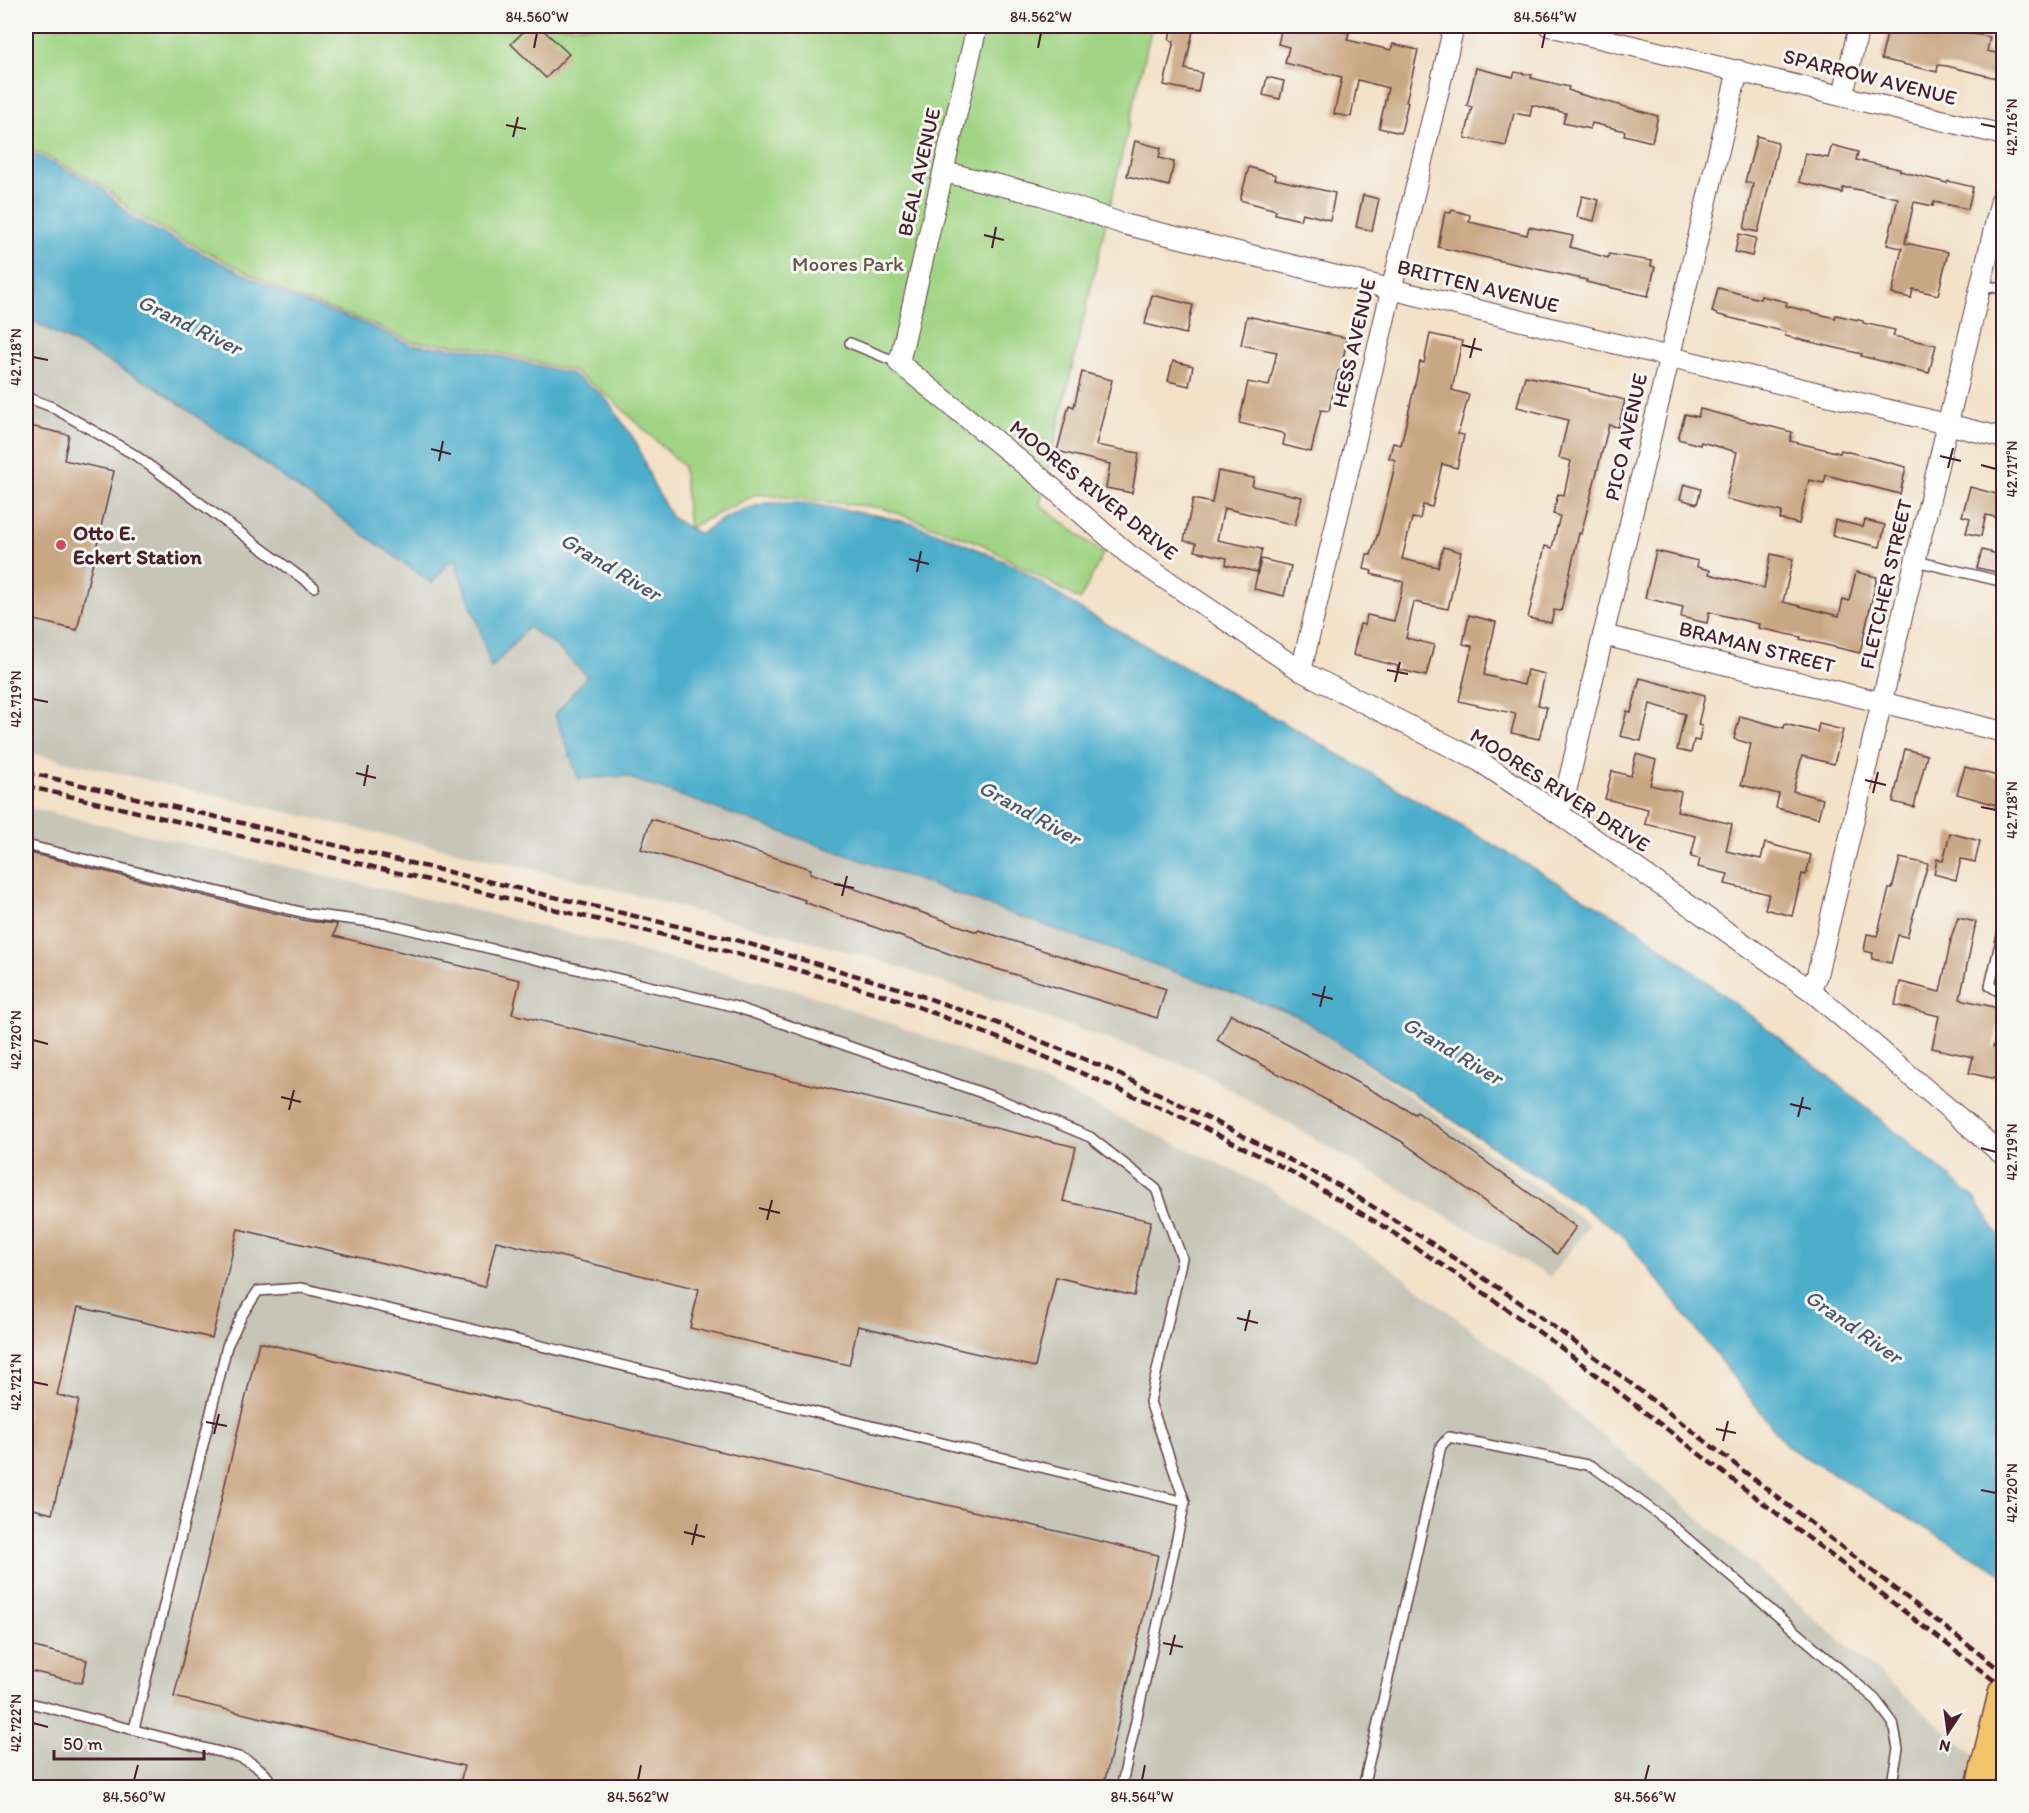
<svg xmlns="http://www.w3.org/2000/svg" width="2029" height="1813" font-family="Itim,sans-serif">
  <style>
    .industrial { fill: #c6c5b8 }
    .green { fill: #a0d484; stroke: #757a58; stroke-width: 1.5 }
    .water { fill: #4daecc; stroke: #4c667c; stroke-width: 1.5 }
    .building { fill: #caa784 }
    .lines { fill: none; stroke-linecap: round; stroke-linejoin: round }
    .lane-casing { stroke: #633c43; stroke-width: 12 }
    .street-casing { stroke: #633c43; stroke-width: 22 }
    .primary-casing { stroke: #633c43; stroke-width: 33 }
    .lane { stroke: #fff; stroke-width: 9 }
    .street { stroke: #fff; stroke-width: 20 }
    .primary { stroke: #f1c36a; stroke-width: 30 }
    .rail { stroke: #4a1f2b; stroke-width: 4.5; stroke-dasharray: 9 4.5; stroke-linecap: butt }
    .ticks { fill: none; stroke: #4a1f2b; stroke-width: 2 }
    .poi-dot { fill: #d1495b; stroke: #f6f6f2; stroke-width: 2 }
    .labels { text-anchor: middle; stroke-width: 6; stroke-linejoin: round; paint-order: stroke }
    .street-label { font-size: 21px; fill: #4a1f2b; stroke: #f6f6f2 }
    .park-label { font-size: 21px; fill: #645546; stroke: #f6f6f2 }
    .poi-label { font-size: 21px; font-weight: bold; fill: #4a1f2b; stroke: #f6f6f2; text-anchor: start }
    .water-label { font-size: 22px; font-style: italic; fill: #4b586b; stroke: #f6f6f2 }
    .neatline { fill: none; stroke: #4a1f2b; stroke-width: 2 }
    .ticks-label { font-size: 15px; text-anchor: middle; fill: #4a1f2b }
  </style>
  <rect width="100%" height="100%" fill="#f6f6f2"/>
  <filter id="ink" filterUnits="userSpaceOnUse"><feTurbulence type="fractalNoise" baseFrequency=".0167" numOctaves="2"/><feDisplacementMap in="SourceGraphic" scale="12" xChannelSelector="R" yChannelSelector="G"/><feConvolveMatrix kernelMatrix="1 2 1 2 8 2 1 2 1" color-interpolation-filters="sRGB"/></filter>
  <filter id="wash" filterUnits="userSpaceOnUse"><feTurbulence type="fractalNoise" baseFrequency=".008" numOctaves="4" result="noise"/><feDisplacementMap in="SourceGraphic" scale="24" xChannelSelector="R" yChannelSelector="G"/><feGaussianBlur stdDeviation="1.35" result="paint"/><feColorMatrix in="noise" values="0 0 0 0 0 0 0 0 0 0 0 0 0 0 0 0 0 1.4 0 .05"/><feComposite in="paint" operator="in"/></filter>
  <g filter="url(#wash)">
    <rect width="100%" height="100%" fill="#f3e1c8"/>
    <g class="industrial">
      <path d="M26 317 157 388 431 583 452 557 478 624 491 668 528 627 558 647 587 676 579 779 625 776 1296 1015 1590 1225 1550 1277 1197 1070 875 959 571 878 26 752Z"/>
      <path d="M26 807 508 918 802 992 933 1039 1050 1085 1266 1186 1394 1270 1541 1383 2004 1781 2003 1788H26Z"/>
    </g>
    <path class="green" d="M26 26H1152L1040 504 1103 554 1080 600 982 544 883 508 757 494 689 528 683 466 606 394 573 371 471 346 413 342 365 321 293 296 137 216 101 184 27 147 26 145Z"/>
    <path class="water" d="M26 150 99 186 136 220 292 298 363 323 412 345 470 349 572 374 604 396 636 442 654 486 672 518 700 534 719 521 742 510 766 503H805L880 516 913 524 949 537 1017 567 1080 609 1307 736 1639 930 1816 1066 1975 1198 2003 1243V1574L1788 1447 1621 1233 1296 1015 625 776 579 779 555 715 587 676 557 647 528 627 491 669 478 624 453 558 432 583 157 388 26 317Z"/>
    <g id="blocks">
      <g class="building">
        <path d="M529 26H539L569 54 546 78 511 44Z"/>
        <path d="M1172 26H1194L1185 69 1202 73 1198 92 1164 85 1174 41 1169 40Z"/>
        <path d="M1282 26H1321L1349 33 1347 40 1391 50 1393 44 1418 50 1406 102H1408L1401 133 1379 128 1388 88 1358 80 1351 117 1334 114 1342 77 1285 63 1289 47 1278 44Z"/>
        <path d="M1889 26H1931L1990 37 1987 51 2004 55V80L1947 66 1938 65 1937 72 1881 59Z"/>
        <path d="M1476 68 1513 77 1515 72 1532 75 1531 78 1569 87 1568 90 1579 94 1658 116 1652 142 1624 135 1625 131 1592 123 1590 129 1563 123 1566 113 1532 105 1530 116 1514 113 1506 146 1465 138 1472 107 1467 106Z"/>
        <path d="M1267 77 1284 81 1280 99 1263 95Z"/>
        <path d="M1757 136 1777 142 1778 146 1758 232 1744 229 1753 184 1745 182Z"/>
        <path d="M1135 141 1161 148 1159 158 1174 162 1169 186 1127 176Z"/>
        <path d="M1832 145 1858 152 1856 160 1900 169V171L1947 183 1948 181 1973 187 1968 209 1934 202 1933 206 1914 202 1905 243 1948 252 1938 295 1913 289 1911 298 1892 294 1902 248 1887 245 1898 198 1850 188H1843L1842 193 1799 182 1805 153 1828 158Z"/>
        <path d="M1249 167 1276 175 1275 179 1335 193 1330 220 1302 213 1300 220 1275 214 1276 210 1240 200Z"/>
        <path d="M1363 195 1379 199 1372 231 1356 227Z"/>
        <path d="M1582 196 1599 200 1594 221 1577 217Z"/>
        <path d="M1452 210 1470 215 1469 222 1527 235 1529 227 1573 236 1570 247 1608 258 1609 254 1652 261 1651 266 1655 267 1648 296 1586 282 1587 280 1438 247 1445 212 1451 213Z"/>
        <path d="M1739 234 1756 238 1752 256 1735 252Z"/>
        <path d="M1718 288 1760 299 1761 296 1787 302 1786 306 1835 318 1836 315 1863 321V323L1895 330 1893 336 1936 345 1929 373 1861 356 1862 354 1785 336 1786 332 1719 315 1712 312Z"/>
        <path d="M1152 295 1193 305 1186 334 1145 324Z"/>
        <path d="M1247 316 1347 338 1341 371H1338L1329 411 1321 410 1311 452 1283 445 1285 435 1282 433 1239 423 1248 382 1269 386 1277 352 1241 345Z"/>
        <path d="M1430 334 1462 341 1452 390 1469 395 1458 434 1464 435 1457 468 1442 464 1432 507 1423 505 1420 519 1412 518 1402 559 1438 567 1443 547 1461 552 1448 609 1414 602 1406 638 1434 645 1426 676 1397 669 1398 666 1353 655 1360 624 1365 625 1367 615 1394 621 1404 582 1371 574 1372 571 1364 569 1367 554 1371 555 1378 533 1393 474 1395 460 1389 458 1393 443 1401 445 1420 362 1424 363Z"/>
        <path d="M1173 361 1193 366 1189 386 1168 381Z"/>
        <path d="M1082 372 1112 380 1096 445 1139 453 1132 493 1106 488 1110 464 1057 451 1069 405 1074 407Z"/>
        <path d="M1525 376 1589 389V391L1625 400 1618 427 1609 425 1581 534 1579 533 1561 611 1554 610 1551 623 1528 618 1545 546 1552 548 1560 516 1553 514 1558 494 1564 495 1571 461 1559 458 1568 420 1517 407Z"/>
        <path d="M1700 409 1792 432 1790 441 1840 453 1841 450 1906 467 1900 494 1826 475 1824 483 1809 480 1799 524 1780 519 1782 512 1726 499 1737 452 1701 442 1700 445 1678 439 1685 414 1698 417Z"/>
        <path d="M26 425 69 435 64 460 114 471 77 630 26 618Z"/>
        <path d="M1218 471 1254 478 1252 486 1302 497 1295 525 1224 508 1217 540 1262 549 1257 572 1226 565 1227 558 1195 551 1196 543 1184 541 1193 499 1212 503Z"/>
        <path d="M1684 484 1701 489 1697 504 1680 499Z"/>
        <path d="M1970 487 2004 496V519L1986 515 1981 536 1966 533 1970 518 1962 516Z"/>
        <path d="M1835 520 1863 527 1865 520 1885 525 1880 547 1832 536Z"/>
        <path d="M1982 550 2001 555 1997 572 1977 568Z"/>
        <path d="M1656 551 1698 561 1697 567 1710 570 1709 574 1764 588 1771 554 1793 559 1783 602 1839 616 1843 599 1849 601 1856 572 1877 577 1860 653 1800 639 1801 637 1758 628 1759 624 1709 612 1707 623 1681 617 1683 607 1645 598Z"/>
        <path d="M1261 559 1291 566 1284 596 1254 589Z"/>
        <path d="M1469 615 1496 622 1484 675 1524 685 1527 670 1545 674 1538 705 1547 707 1539 739 1511 733 1516 714 1459 701 1472 646 1463 644Z"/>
        <path d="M1640 678 1705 695 1698 725 1702 726 1699 741 1694 740 1691 753 1677 750 1685 714 1650 704 1641 741 1620 736 1627 711 1631 712Z"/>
        <path d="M1740 716 1784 728 1785 724 1817 732 1819 724 1843 730 1834 764 1802 756 1793 791 1823 799 1818 818 1776 808 1779 794 1741 785 1751 744 1734 739Z"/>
        <path d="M1905 749 1927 755 1914 807 1893 802Z"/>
        <path d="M1636 754 1656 760 1650 785 1681 792 1677 811 1732 824 1726 851 1761 859 1765 843 1811 855 1806 875 1802 874 1792 916 1765 909 1769 894 1725 884 1728 874 1698 867 1700 859 1691 857 1696 836 1645 824 1648 809 1605 799 1612 771 1631 776Z"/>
        <path d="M1965 767 2004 778V807L1957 794Z"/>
        <path d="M651 819 811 869 810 873 977 932 978 930 1166 989 1157 1018 961 958 804 902 805 900 641 849Z"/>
        <path d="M1950 833 1980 841 1975 862 1961 859 1956 880 1934 874 1937 859 1943 861Z"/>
        <path d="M26 852 307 921 337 924 334 936 520 980 512 1014 1076 1147 1063 1201 1151 1221 1134 1296 1056 1277 1035 1367 858 1326 849 1365 690 1328 699 1289 496 1241 485 1287 238 1229 212 1338 78 1307 57 1395 79 1400 52 1514 26 1507Z"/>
        <path d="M1900 858 1928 864 1907 937 1898 935 1891 963 1872 959 1873 953 1864 951 1867 934 1877 936 1889 889H1892Z"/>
        <path d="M1958 918 1976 922 1960 999 2002 1009 1993 1047 2003 1049 1996 1079 1969 1073 1973 1057 1932 1048 1939 1016 1895 1005 1900 982 1940 992 1952 935Z"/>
        <path d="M1231 1014 1415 1114 1417 1112 1576 1227 1557 1254 1401 1141 1217 1040Z"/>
        <path d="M259 1342 1158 1555 1103 1788H459L464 1766 174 1697Z"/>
        <path d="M26 1645 87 1660 82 1683 26 1670Z"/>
      </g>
    </g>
  </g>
  <g filter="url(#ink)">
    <use href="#blocks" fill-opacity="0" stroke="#633c43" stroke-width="1.5"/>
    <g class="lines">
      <defs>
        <g id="lane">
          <path d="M1981 284 2004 290"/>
          <path d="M850 343 899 363"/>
          <path d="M26 397 52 407 135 455 314 587"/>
          <path d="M1916 561 2004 582"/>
          <path d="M26 845 309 914 387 924 733 1006 994 1097 1090 1137 1156 1189 1182 1258 1150 1402 1185 1502 1121 1788"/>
          <path d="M2004 927 1990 986 2004 995"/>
          <path d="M26 1702 239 1757C256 1764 266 1772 275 1788"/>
          <path d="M134 1729 227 1346 242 1315 258 1291 302 1288 1185 1502"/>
          <path d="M1363 1788 1441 1446 1449 1437 1592 1466 1662 1517 1875 1699 1893 1723 1898 1749 1891 1788"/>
        </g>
        <g id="street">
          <path d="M977 26 899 363 1040 477 1128 554 1301 671 1479 761 1559 814 1810 990 2004 1156"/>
          <path d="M1549 26 2004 135"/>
          <path d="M1843 95 1859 26"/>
          <path d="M944 172 1041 195 1123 224 2004 438"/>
          <path d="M1603 635 2004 732"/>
          <path d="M1301 671 1454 26"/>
          <path d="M1559 814 1564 800 1738 70"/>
          <path d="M1810 990 1817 975 2004 187"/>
        </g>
        <path id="primary" d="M1981 1788 2004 1692"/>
      </defs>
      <use href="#lane" class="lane-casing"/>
      <use href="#street" class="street-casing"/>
      <use href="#primary" class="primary-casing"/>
      <use href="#lane" class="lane"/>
      <use href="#street" class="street"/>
      <use href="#primary" class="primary"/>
      <g class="rail">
        <path d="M26 772 736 940 908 991 997 1023 1108 1069 1222 1125 1338 1185 1436 1246 1531 1310 1629 1382 2004 1673"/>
        <path d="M26 786 660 934 791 968 900 1000 1034 1052 1186 1119 1292 1172 1386 1228 1477 1288 1556 1344 2004 1688"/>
      </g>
    </g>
  </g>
  <path class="ticks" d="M534 48 537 33M1038 48 1041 33M1542 48 1545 33M1981 124 1996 127M506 125 526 129M513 137 518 117M984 235 1004 240M992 248 996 227M1462 345 1482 350M33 357 48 360M1470 358 1475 338M431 449 451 454M1940 456 1961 461M439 461 443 441M1981 465 1996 469M1948 468 1953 448M909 559 929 564M917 572 921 551M1387 670 1408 674M1395 682 1400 662M33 699 48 702M356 773 376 778M1865 780 1886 785M364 786 368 765M1873 793 1878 772M1981 807 1996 810M834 884 854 888M842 896 847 876M1312 994 1333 999M1320 1007 1325 986M33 1040 48 1044M281 1097 301 1102M1790 1104 1811 1109M289 1110 294 1090M1798 1117 1803 1097M1981 1148 1996 1152M759 1208 780 1213M767 1220 772 1200M1237 1318 1258 1323M1245 1331 1250 1310M33 1382 48 1385M206 1422 227 1426M1716 1429 1736 1433M214 1434 219 1414M1723 1441 1728 1421M1981 1490 1996 1493M684 1532 705 1537M692 1545 697 1524M1163 1643 1183 1647M1170 1655 1175 1635M33 1723 48 1727M134 1780 138 1765M638 1780 641 1765M1142 1780 1145 1765M1645 1780 1649 1765"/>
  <circle class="poi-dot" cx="61" cy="545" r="6"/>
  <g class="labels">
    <g class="street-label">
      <text transform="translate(1870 77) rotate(14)" y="7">SPARROW AVENUE</text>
      <text transform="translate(919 172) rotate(-77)" y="7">BEAL AVENUE</text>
      <text transform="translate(1478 286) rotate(14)" y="7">BRITTEN AVENUE</text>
      <text transform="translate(1354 343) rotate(-77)" y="7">HESS AVENUE</text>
      <text transform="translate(1626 437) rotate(-77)" y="7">PICO AVENUE</text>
      <text transform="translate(1094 490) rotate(39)" y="7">MOORES RIVER DRIVE</text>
      <text transform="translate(1886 584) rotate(-77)" y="7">FLETCHER STREET</text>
      <text transform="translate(1757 647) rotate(14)" y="7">BRAMAN STREET</text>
      <text transform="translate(1560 790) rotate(33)" y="7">MOORES RIVER DRIVE</text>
    </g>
    <g class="park-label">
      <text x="848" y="271">Moores Park</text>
    </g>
    <g class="poi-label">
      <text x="73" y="540">Otto E.<tspan x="73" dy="24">Eckert Station</tspan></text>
    </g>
    <g class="water-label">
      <text transform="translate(190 324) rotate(26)" y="8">Grand River</text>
      <text transform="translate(611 566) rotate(31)" y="8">Grand River</text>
      <text transform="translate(1030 812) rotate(29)" y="8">Grand River</text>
      <text transform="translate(1453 1050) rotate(31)" y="8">Grand River</text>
      <text transform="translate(1854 1326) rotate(35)" y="8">Grand River</text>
    </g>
  </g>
  <rect width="2029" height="1813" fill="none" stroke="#f6f6f2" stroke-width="66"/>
  <g transform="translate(1948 1732) rotate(193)" stroke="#f6f6f2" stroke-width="4.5" paint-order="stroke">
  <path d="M0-4.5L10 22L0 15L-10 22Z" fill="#4a1f2b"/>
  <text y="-9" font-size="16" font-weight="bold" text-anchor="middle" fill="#4a1f2b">N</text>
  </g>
  <path d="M54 1750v9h150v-9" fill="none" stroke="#4a1f2b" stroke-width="3"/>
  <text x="63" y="1750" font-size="18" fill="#4a1f2b" stroke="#f6f6f2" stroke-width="4.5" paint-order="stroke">50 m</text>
  <rect x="33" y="33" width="1963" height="1747" class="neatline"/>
  <g class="ticks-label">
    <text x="537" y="22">84.560°W</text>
    <text x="1041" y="22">84.562°W</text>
    <text x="1545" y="22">84.564°W</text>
    <text transform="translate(2012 127) rotate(-90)" y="5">42.716°N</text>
    <text transform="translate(16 357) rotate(-90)" y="5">42.718°N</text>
    <text transform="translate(2012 469) rotate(-90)" y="5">42.717°N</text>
    <text transform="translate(16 699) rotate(-90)" y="5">42.719°N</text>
    <text transform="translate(2012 810) rotate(-90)" y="5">42.718°N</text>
    <text transform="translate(16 1040) rotate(-90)" y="5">42.720°N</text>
    <text transform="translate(2012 1152) rotate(-90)" y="5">42.719°N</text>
    <text transform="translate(16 1382) rotate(-90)" y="5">42.721°N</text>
    <text transform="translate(2012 1493) rotate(-90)" y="5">42.720°N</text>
    <text transform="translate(16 1723) rotate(-90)" y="5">42.722°N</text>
    <text x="134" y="1802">84.560°W</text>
    <text x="638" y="1802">84.562°W</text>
    <text x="1142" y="1802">84.564°W</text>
    <text x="1645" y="1802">84.566°W</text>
  </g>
</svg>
